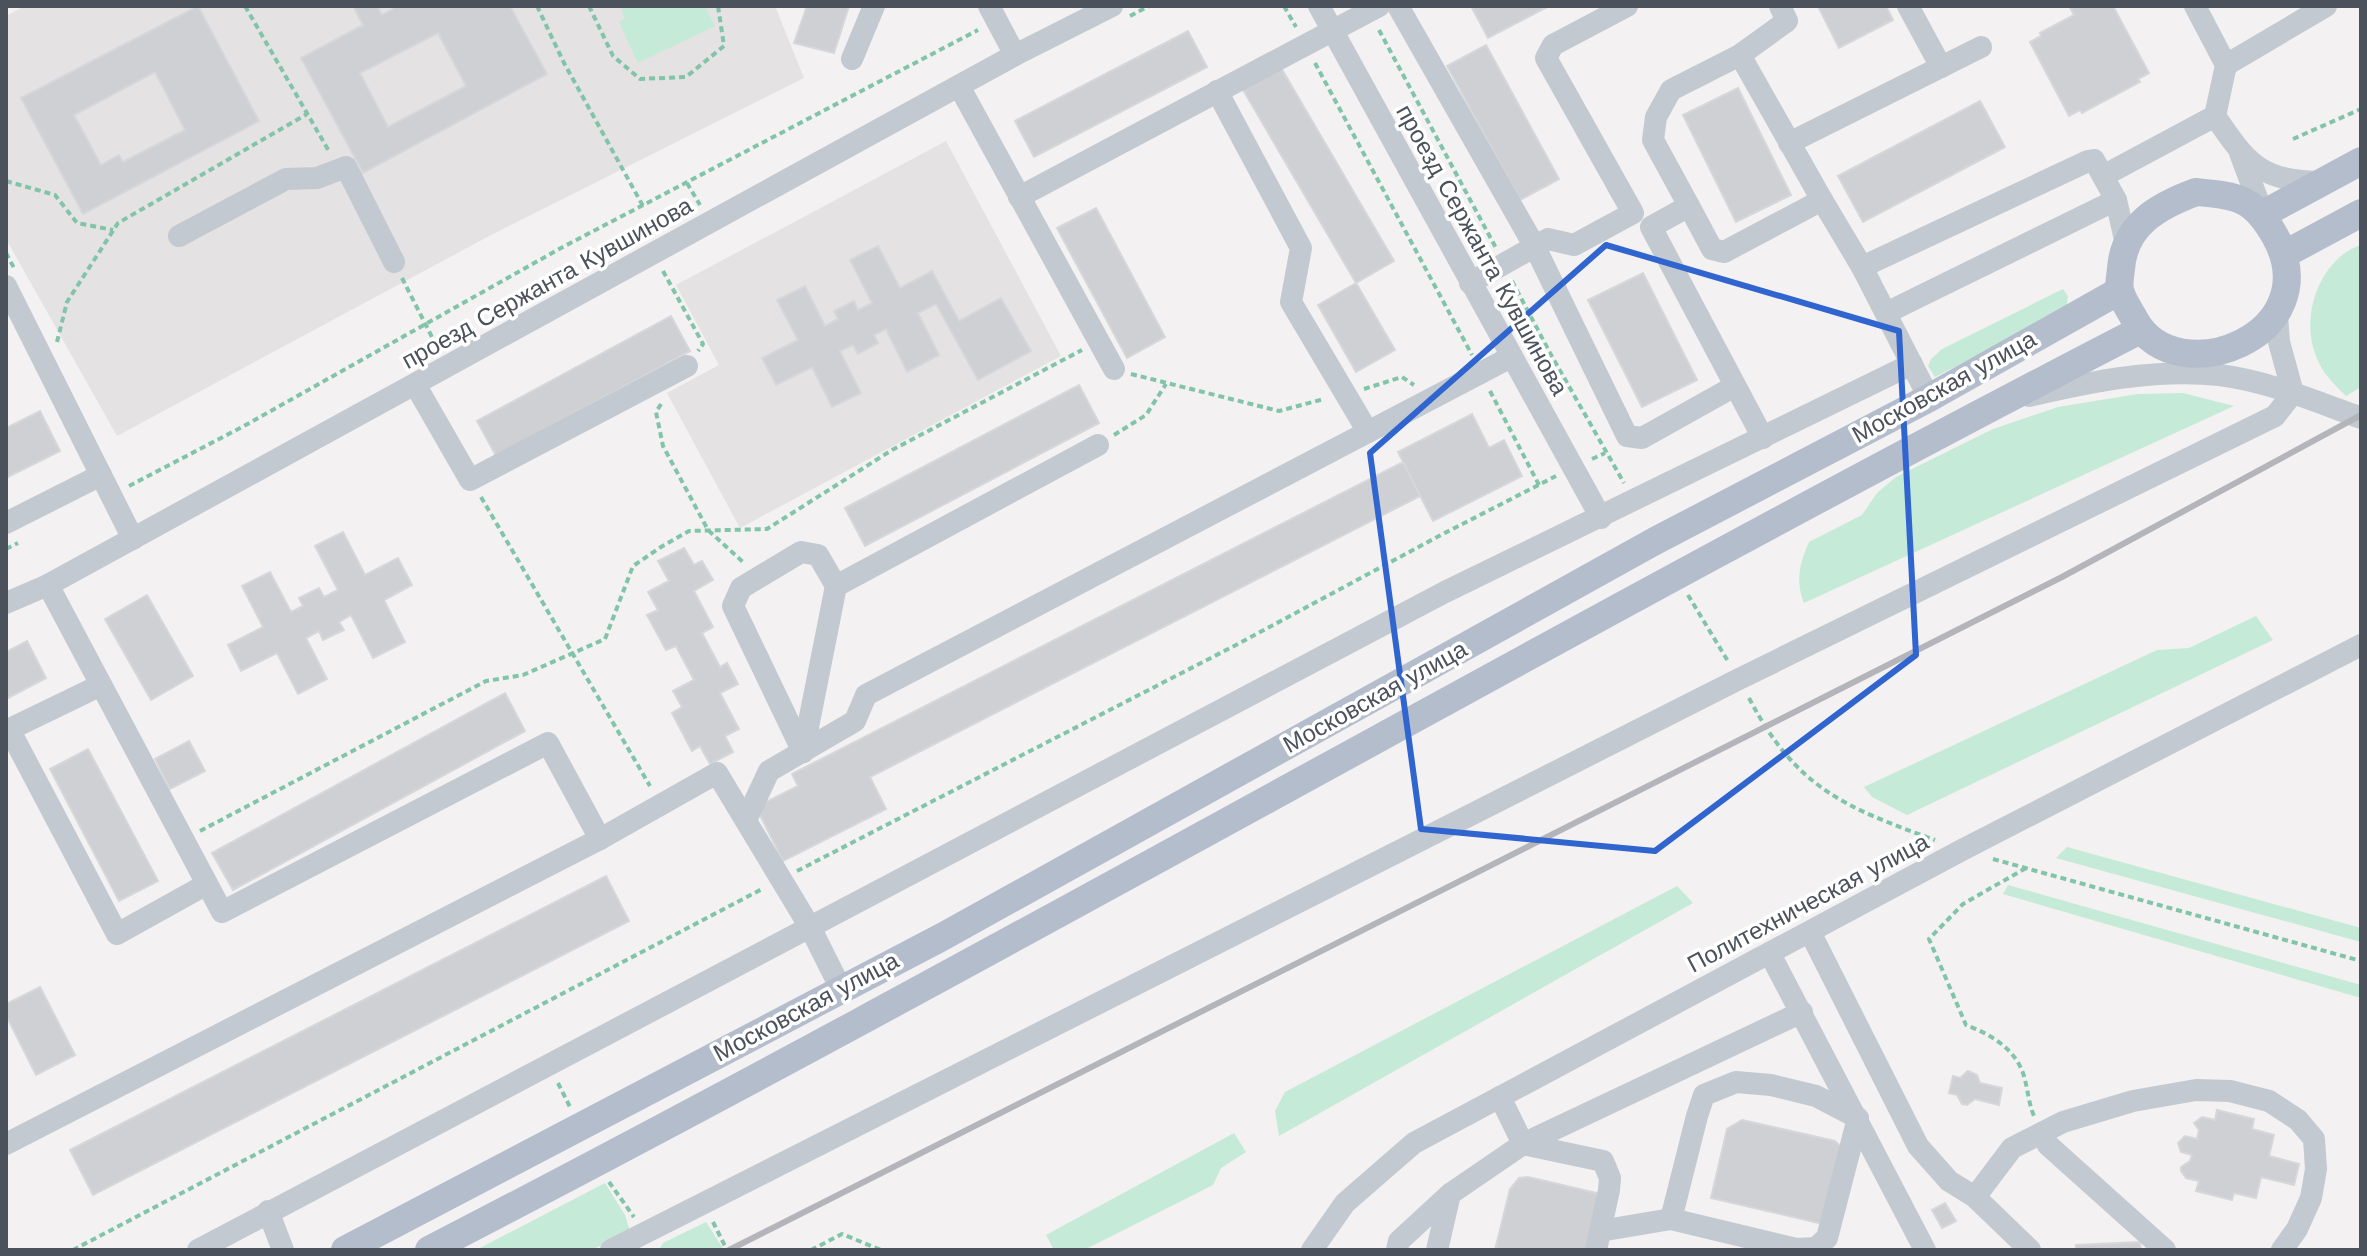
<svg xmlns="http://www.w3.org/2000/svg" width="2367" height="1256" font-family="'Work Sans',sans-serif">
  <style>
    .education { fill: #e4e2e2 }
    .green { fill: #c5ead8 }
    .building { fill: #ced0d4; stroke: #d6d7db; stroke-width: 2; fill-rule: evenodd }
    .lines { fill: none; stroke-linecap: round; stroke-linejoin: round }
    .path { stroke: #81c4aa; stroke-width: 4; stroke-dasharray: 6 4; stroke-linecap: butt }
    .minor { stroke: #c3c9d0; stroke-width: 22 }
    .major { stroke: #b4bdcc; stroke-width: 28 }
    .rail { stroke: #b4b5ba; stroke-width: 6 }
    .marked { fill: none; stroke: #3064ce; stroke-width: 6; stroke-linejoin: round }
    .labels { text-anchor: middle; stroke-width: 7; stroke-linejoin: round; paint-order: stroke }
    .street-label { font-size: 24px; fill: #4b525c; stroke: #fff }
  </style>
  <rect width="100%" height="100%" fill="#f3f1f1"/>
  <g class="education">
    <path d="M24 6H775L804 78 491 235 117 436 6 239V16Z"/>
    <path d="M946 141 1061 356 740 528 667 393 719 365 676 285Z"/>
  </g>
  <g class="green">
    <path d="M620 6H705L715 26 638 63 619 22 625 18Z"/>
    <path d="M2361 245V387L2346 396C2333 383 2322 373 2316 356 2300 317 2319 259 2361 245Z"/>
    <path d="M2063 289 2068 296 2066 311 1935 377 1928 366 1931 359 1942 349Z"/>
    <path d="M2183 393 2234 406 1804 603C1795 581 1800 562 1809 542L1862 515 1877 493 1896 477 1993 429 2058 407 2138 394Z"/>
    <path d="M2256 616 2273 640 1907 815 1872 797 1864 787 2157 650 2189 648Z"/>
    <path d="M2067 847 2361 928V942L2056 858Z"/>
    <path d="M2008 885 2361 985V998L2003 894Z"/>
    <path d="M1677 886 1693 903 1279 1136 1275 1111 1285 1092Z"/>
    <path d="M1234 1133 1246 1152 1221 1168 1213 1185 1084 1250H1054L1046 1235Z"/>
    <path d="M605 1183 625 1215 630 1231 592 1250H476Z"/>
    <path d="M706 1222 724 1250H659L663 1243Z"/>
  </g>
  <g class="building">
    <path d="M198 6 259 121 83 214 21 98ZM155 72 185 130 123 162 119 155 101 165 74 115Z"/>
    <path d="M353 6H377L382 15 398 6H510L547 74 363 173 301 58 363 25ZM438 33 466 86 388 127 360 73Z"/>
    <path d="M807 6H849L834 53 794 43Z"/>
    <path d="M1471 6H1549L1488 38Z"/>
    <path d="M1818 6H1886L1893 20 1839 48Z"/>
    <path d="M2069 6H2113L2149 73 2138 79 2140 82 2082 113 2080 110 2069 116 2030 42 2041 36 2040 33 2074 15Z"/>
    <path d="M1188 31 1207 67 1034 157 1015 121Z"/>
    <path d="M1486 45 1559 179 1520 200 1447 66Z"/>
    <path d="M1280 66 1394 261 1356 283 1242 88Z"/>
    <path d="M1738 88 1791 195 1736 222 1683 115Z"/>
    <path d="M1980 101 2005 147 1863 222 1838 176Z"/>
    <path d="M1096 208 1165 337 1127 358 1057 228Z"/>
    <path d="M878 246 900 288 932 271 959 321 1001 298 1031 351 978 380 936 304 918 313 939 355 907 372 886 329 874 335 878 343 858 354 853 345 840 351 861 393 832 407 812 367 776 385 762 358 798 340 777 300 805 286 825 326 838 319 834 311 854 301 858 310 872 303 850 260Z"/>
    <path d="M1643 273 1697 380 1642 407 1588 300Z"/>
    <path d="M1356 283 1395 350 1356 372 1318 305Z"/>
    <path d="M671 316 690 351 496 456 477 421Z"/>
    <path d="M1079 385 1099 423 865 546 845 508Z"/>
    <path d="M40 411 60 451 6 478V428Z"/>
    <path d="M1472 414 1489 448 1504 440 1522 476 1433 521 1398 452Z"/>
    <path d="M1403 462 1420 496 870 777 886 809 783 861 756 807 798 786 792 774Z"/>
    <path d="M343 532 365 575 398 558 412 585 384 600 405 642 373 658 351 615 339 622 344 630 323 640 319 631 306 638 327 679 298 694 277 653 241 671 228 645 263 627 242 586 270 572 291 612 303 606 299 598 319 588 324 597 338 590 315 546Z"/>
    <path d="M684 548 694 565 702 561 713 580 694 591 713 627 702 633 720 667 727 663 738 684 720 693 739 729 725 736 733 752 710 764 700 746 692 751 672 713 682 707 673 691 694 680 676 646 666 650 647 615 658 610 648 592 669 581 658 561Z"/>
    <path d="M147 595 193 676 151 700 105 619Z"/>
    <path d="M27 641 46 678 6 699V652Z"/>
    <path d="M505 693 525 731 233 890 212 853Z"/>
    <path d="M189 741 205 771 170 789 155 759Z"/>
    <path d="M88 749 158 881 119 901 50 769Z"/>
    <path d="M606 876 629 921 93 1195 70 1150Z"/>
    <path d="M40 987 75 1055 36 1075 6 1015V1004Z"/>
    <path d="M1968 1071 1977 1075 1980 1083 2002 1088 1999 1105 1975 1099 1967 1105 1962 1104 1957 1095 1949 1093 1953 1076 1960 1078Z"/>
    <path d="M2217 1110 2254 1119 2252 1129 2274 1135 2269 1156 2299 1164 2294 1185 2261 1177 2256 1198 2234 1193 2232 1200 2196 1191 2199 1181 2186 1178 2181 1171V1167L2190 1161 2192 1155 2181 1152 2178 1143 2185 1136 2197 1139 2199 1130 2194 1123 2202 1117 2215 1120Z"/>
    <path d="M1742 1120 1835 1141 1843 1149 1827 1225 1711 1198 1727 1129Z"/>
    <path d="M1528 1177 1601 1194 1588 1250H1495L1510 1189 1519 1178Z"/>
    <path d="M1945 1203 1956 1221 1942 1228 1932 1210Z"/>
    <path d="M2140 1242 2141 1250H2076V1245Z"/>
  </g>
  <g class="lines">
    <g class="path">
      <path d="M245 6 330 153"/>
      <path d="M537 6 564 63 643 206"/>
      <path d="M589 6 613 56 640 79 686 77 724 46 718 6"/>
      <path d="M1284 6 1296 27"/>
      <path d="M1130 16 1149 6"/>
      <path d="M1379 30 1496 248"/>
      <path d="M1315 63 1472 355"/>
      <path d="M2293 139 2361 109"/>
      <path d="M6 181 55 195 77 223 113 230"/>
      <path d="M687 183 700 205"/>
      <path d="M6 253 14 268"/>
      <path d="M663 271 703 344 698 351"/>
      <path d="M402 278 438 349"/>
      <path d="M1512 281 1550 353 1624 483"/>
      <path d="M57 342 67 302 118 223 307 114"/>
      <path d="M1131 374 1279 411 1324 399"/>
      <path d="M1364 389 1402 377 1414 385"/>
      <path d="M1490 391 1539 485"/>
      <path d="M661 404 656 412 663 446 708 530 743 562"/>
      <path d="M1114 435 1146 415 1166 384"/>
      <path d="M1592 459 1605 453"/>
      <path d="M129 486 244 426 561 248 978 30"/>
      <path d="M481 497 650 786"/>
      <path d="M6 549 18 543"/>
      <path d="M1688 595 1729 663"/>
      <path d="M1749 698C1796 788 1844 807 1935 840"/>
      <path d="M200 831 486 681 523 675 605 639 633 566 661 547 689 531 767 529 892 450 1082 350"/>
      <path d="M1993 859 2361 961"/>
      <path d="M2026 868 1963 904 1929 939 1966 1025C1990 1034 2014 1048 2023 1073 2028 1088 2028 1102 2034 1116"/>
      <path d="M797 871 1236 645 1439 536 1556 476"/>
      <path d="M558 1083 570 1107"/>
      <path d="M609 1182 634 1217"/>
      <path d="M713 1222 727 1250"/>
      <path d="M73 1250 764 888"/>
      <path d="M811 1250 842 1234 881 1250"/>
    </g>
    <g class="minor">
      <path d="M989 6 1015 55"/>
      <path d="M1319 6 1601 518"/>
      <path d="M1398 6 1535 247 1627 436 1642 438 1735 386"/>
      <path d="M1908 6 1941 67"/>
      <path d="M2195 6 2226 65 2215 116C2248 165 2261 181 2323 182"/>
      <path d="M852 59 874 6"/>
      <path d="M2226 65 2326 6"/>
      <path d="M959 86 1114 369"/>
      <path d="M1217 91 1301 248 1291 302 1368 432"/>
      <path d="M1789 143 1981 47"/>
      <path d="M2240 153 2263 214"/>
      <path d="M2103 176 2215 116"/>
      <path d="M1019 197 1379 6"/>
      <path d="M1822 200 1862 267 1929 398"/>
      <path d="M1689 206 1712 249 1724 252 1822 200 1740 55"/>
      <path d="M179 236 286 179 317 178 346 167 394 262"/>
      <path d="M1862 267 2088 161 2094 160 2116 200 2126 244"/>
      <path d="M1470 283 1548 239 1574 245 1633 213 1546 58 1553 45 1627 6"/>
      <path d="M6 286 133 539"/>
      <path d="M1886 313 2116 200"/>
      <path d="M2277 315 2279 342 2293 393"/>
      <path d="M416 386 470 480 687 366"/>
      <path d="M2029 396C2089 382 2156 368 2219 375 2268 381 2315 401 2361 418"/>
      <path d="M1763 438 1651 227 1689 206 1653 140 1656 117 1671 90 1740 55 1787 21 1780 6"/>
      <path d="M6 523 101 475"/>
      <path d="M48 585 222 912 548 743 600 839"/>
      <path d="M6 603 48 585 1015 55 1112 6"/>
      <path d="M9 729 117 934 207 884"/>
      <path d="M6 731 101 685"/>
      <path d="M803 752 836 586 1098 445"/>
      <path d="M803 752 733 606 741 588 801 552 818 555 836 586"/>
      <path d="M746 820 769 771 855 721 866 695 1511 357"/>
      <path d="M1810 932 1918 1146 1949 1181 1975 1197 2030 1250"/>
      <path d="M1770 954 1925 1250"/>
      <path d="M1500 1097 1523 1144 1802 1012"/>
      <path d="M2042 1133 2048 1145 2165 1250"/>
      <path d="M6 1144 600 839 717 773 811 929 841 989"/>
      <path d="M1975 1197 2012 1148 2063 1122 2133 1101 2196 1090 2230 1091 2269 1101 2298 1120 2314 1139 2316 1169 2311 1198 2297 1229 2282 1250"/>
      <path d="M268 1211 283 1250"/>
      <path d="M1600 1231 1671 1219 1697 1116 1704 1095 1736 1082 1771 1085 1816 1096 1858 1118 1827 1238 1816 1248 1796 1249 1671 1219"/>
      <path d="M198 1250 1445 592 1912 364"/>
      <path d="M611 1250 1739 679 2275 416 2293 393"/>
      <path d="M1312 1250 1345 1203 1414 1143 1962 850 2361 645"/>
      <path d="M1397 1250 1399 1241 1450 1194"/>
      <path d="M1437 1250 1450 1194 1523 1144 1603 1161 1610 1178 1609 1190 1596 1250"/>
    </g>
    <g class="major">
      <path d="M2196 192C2238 196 2253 197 2275 236 2330 335 2176 395 2135 320 2131 312 2124 303 2121 293 2118 286 2120 277 2121 269 2124 225 2158 206 2196 192Z"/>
      <path d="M2263 214 2361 161"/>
      <path d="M2285 254 2361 213"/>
      <path d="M345 1250 942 937 1655 541 1929 398 2119 291"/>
      <path d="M429 1250C1004 953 1565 627 2140 330"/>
    </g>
    <path class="rail" d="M729 1250 2062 577 2361 415"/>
  </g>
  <path class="marked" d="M1606 245 1899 331 1916 655 1655 851 1421 829 1370 453Z"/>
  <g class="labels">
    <g class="street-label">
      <text transform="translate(1482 250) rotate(61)" y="8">проезд Сержанта Кувшинова</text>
      <text transform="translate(547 283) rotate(-29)" y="8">проезд Сержанта Кувшинова</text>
      <text transform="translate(1944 387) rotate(-29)" y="8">Московская улица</text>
      <text transform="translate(1375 697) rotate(-29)" y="8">Московская улица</text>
      <text transform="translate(1808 903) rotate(-28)" y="8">Политехническая улица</text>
      <text transform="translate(806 1007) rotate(-28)" y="8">Московская улица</text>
    </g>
  </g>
  <rect width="2367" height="1256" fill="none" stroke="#4b525c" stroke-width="16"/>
</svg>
